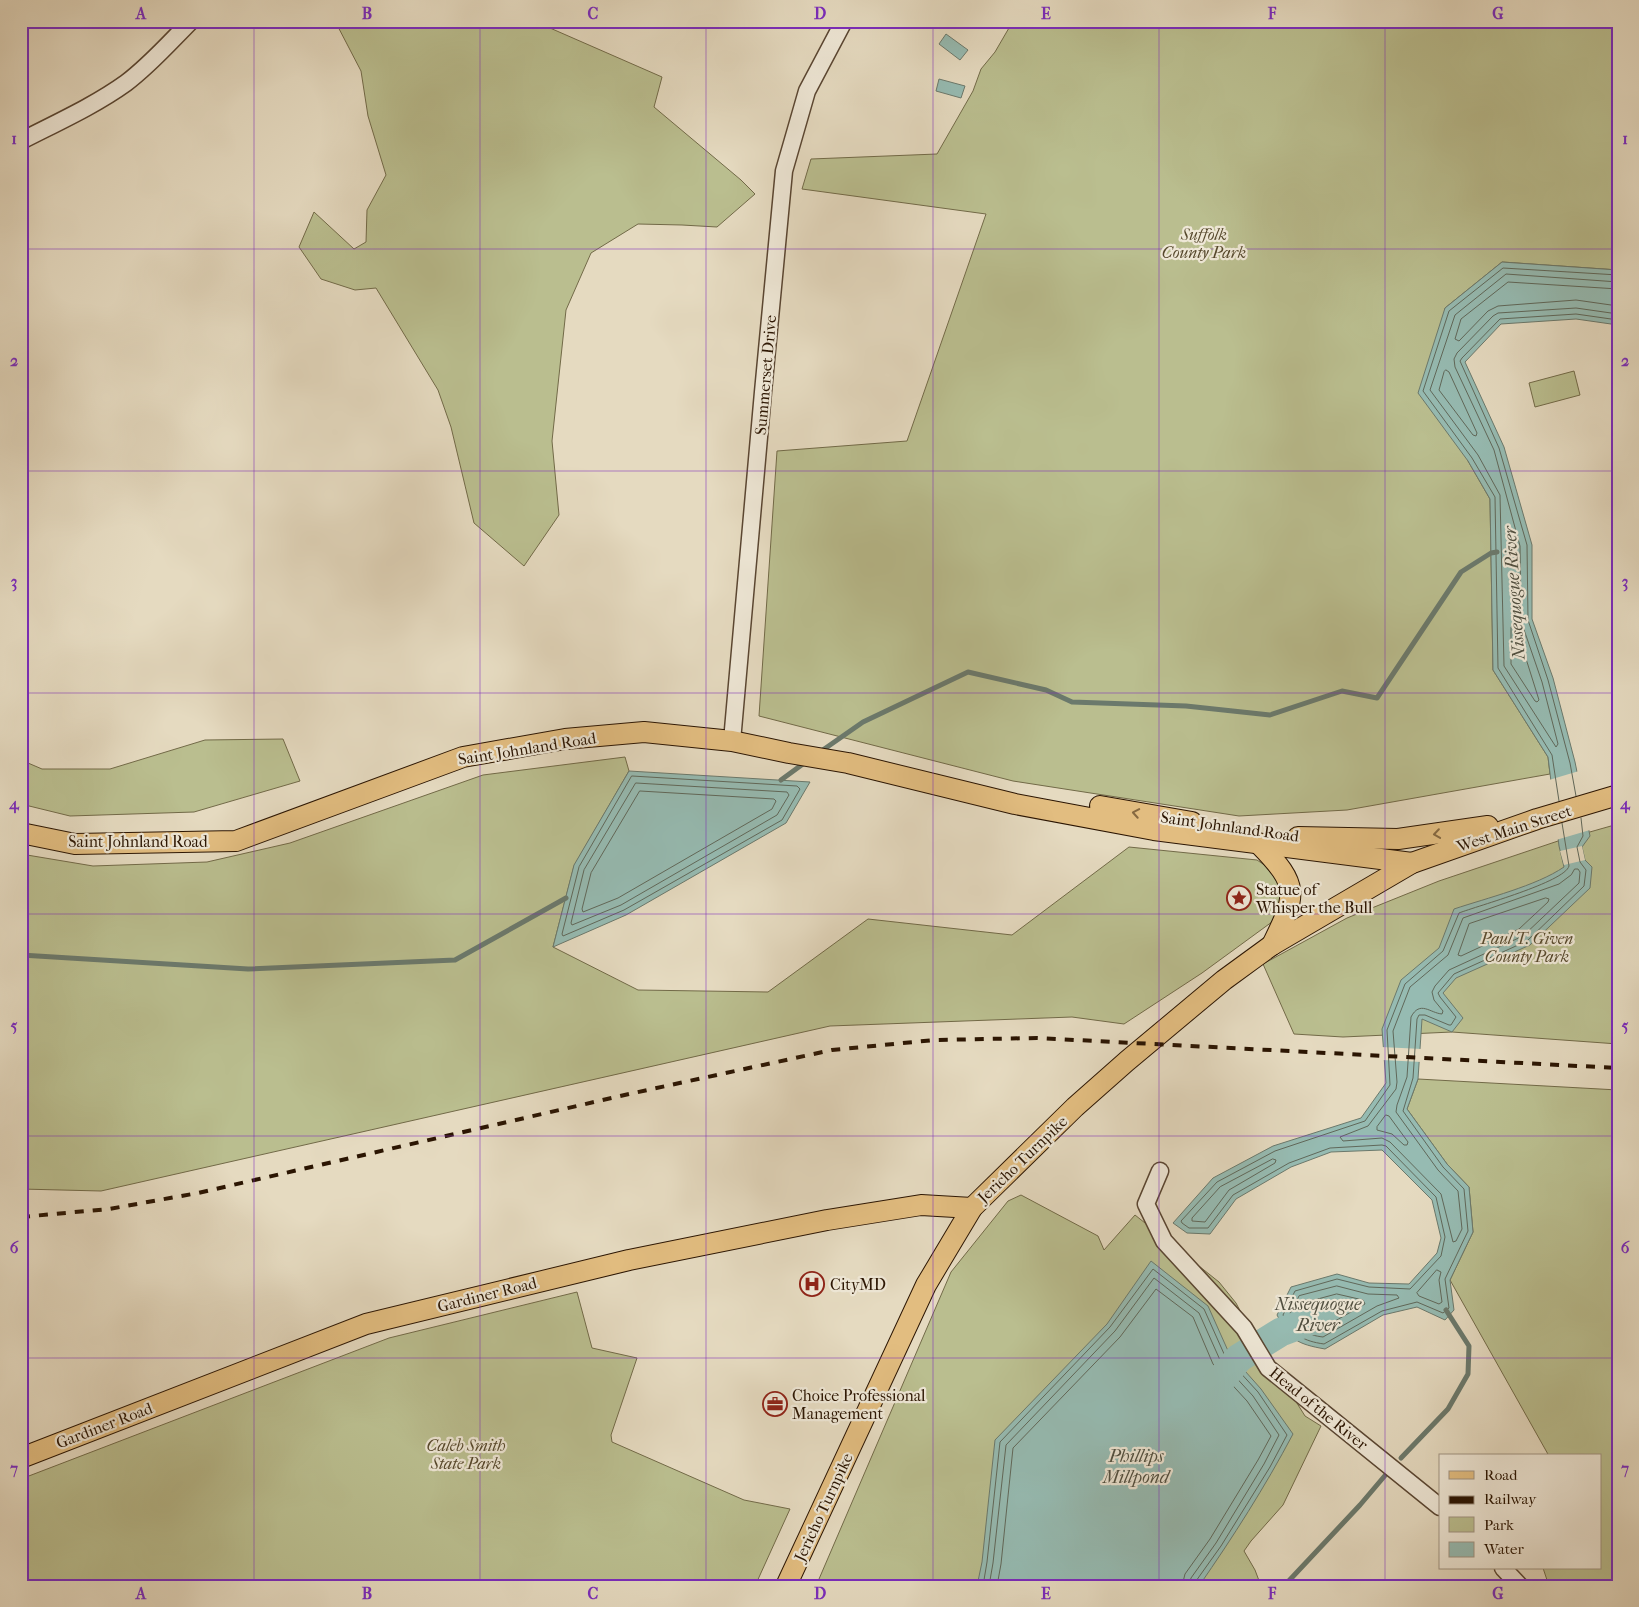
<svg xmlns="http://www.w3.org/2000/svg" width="1639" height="1607" font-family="'IM FELL French Canon',serif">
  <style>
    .green { fill: #babe8f; stroke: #726a48 }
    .water { fill: #96bbb2; stroke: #6b796c }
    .pier { fill: #e5dac0 }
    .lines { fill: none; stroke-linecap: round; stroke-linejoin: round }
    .shore { stroke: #60685a; stroke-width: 1 }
    .stream { stroke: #6b796c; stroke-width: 5 }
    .river { stroke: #96bbb2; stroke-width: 29 }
    .minor-casing { stroke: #5a4632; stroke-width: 19 }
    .major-casing { stroke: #2b1502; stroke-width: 22 }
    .minor { stroke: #eee7d6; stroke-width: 16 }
    .major { stroke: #e2bd80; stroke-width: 20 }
    .rail { stroke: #2b1502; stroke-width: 4; stroke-dasharray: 9 9; stroke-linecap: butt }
    .oneway { stroke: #866941 }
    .grid { fill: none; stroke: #7b2cbf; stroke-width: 1; stroke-opacity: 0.55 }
    .labels { text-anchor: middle; stroke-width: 4.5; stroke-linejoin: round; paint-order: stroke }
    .park-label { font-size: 16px; font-style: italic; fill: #56482c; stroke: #eee7d6 }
    .street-label { font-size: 16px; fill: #2b1502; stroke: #eee7d6 }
    .poi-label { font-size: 16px; fill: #2b1502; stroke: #eee7d6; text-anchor: start }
    .water-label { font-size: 18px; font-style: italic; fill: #504f40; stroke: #eee7d6 }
    .neatline { fill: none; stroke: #7b2cbf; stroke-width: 2 }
    .grid-label { font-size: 16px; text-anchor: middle; font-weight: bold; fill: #7b2cbf }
  </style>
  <rect width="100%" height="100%" fill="#e5dac0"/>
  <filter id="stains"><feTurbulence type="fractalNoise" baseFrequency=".004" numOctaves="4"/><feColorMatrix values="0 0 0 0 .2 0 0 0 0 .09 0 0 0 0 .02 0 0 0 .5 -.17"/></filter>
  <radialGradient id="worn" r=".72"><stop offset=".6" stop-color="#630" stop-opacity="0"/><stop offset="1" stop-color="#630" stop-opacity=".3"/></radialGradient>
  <g class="green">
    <path d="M335 21H534L662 77 654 107 741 180 755 194 717 227 682 225 638 224 591 253 566 310 552 441 559 515 524 566 474 523 451 427 438 390 376 288 355 290 321 279 299 247 314 212 354 249 366 242 367 210 386 175 368 116 361 71Z"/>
    <path d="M1013 21H1618V270L1502 262 1445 308 1468 461 1490 499 1493 670 1548 757 1550 774 1347 810 1239 816 1013 781 759 716 777 451 907 441 986 214 802 189 811 159 937 154 973 91 981 69 995 52Z"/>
    <path d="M1574 371 1580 395 1535 407 1529 383Z"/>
    <path d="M283 739 300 781 194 812 70 816 21 804V760L42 769H110L205 740Z"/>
    <path d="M625 757 629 771 574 866 553 947 638 990 768 992 868 919 1012 935 1129 847 1257 860 1278 874 1286 897 1276 919 1202 973 1124 1024 1072 1017 830 1026 101 1191 21 1189V854L93 866 207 862 290 843 483 775Z"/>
    <path d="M1618 824V1044L1452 1032 1343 1037 1294 1034 1263 964 1347 918 1439 881 1558 841Z"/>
    <path d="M1418 1079 1618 1090V1586H1549L1543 1568H1600V1456H1549L1450 1280 1473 1232 1469 1187 1447 1164 1407 1109Z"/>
    <path d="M1021 1195 1098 1236 1104 1250 1135 1215 1219 1282 1236 1303 1268 1364 1295 1400 1305 1416 1321 1426 1283 1505 1251 1541 1244 1551 1255 1570 1261 1586H816L951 1272 1008 1201Z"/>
    <path d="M577 1292 592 1348 637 1358 611 1435 612 1442 744 1500 790 1509 755 1586H21V1479L389 1338Z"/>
  </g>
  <g class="water">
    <path d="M946 34 968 50 960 60 939 44Z"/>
    <path d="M939 79 965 86 961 98 936 91Z"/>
    <path d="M1502 262 1618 270V325L1576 319 1501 324 1465 362 1504 447 1532 545V619L1553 678 1575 762 1590 836 1582 847 1585 860 1592 867 1590 888 1530 945 1456 978 1443 993 1463 1018 1452 1032 1422 1019 1418 1079 1407 1109 1447 1164 1469 1187 1473 1232 1450 1280 1454 1310 1445 1320 1417 1307 1383 1315 1325 1349C1297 1344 1290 1340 1277 1315L1291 1287 1337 1274 1369 1283 1409 1284 1437 1253 1441 1238 1432 1200 1382 1150 1331 1152 1291 1167 1236 1199 1210 1234 1187 1233 1173 1223 1213 1178 1273 1146 1361 1118 1386 1083 1382 1029 1401 980 1439 948 1454 909C1487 898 1536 886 1564 867L1559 846 1548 757 1493 670 1490 499 1468 461 1418 393 1445 308Z"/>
    <path d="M629 771 810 782 786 823 626 915 553 947 574 865Z"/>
    <path d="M1151 1261 1208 1306 1229 1353 1261 1389 1293 1434C1265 1487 1233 1537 1199 1586H977L982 1562 995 1440 1107 1324Z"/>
  </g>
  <g class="pier">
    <path d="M1579 771 1590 830 1556 840 1549 780Z"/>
    <path d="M1582 846 1585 860 1564 865 1560 851Z"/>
    <path d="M1381 1047 1422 1049V1062L1382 1060Z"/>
  </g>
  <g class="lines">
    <g class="shore">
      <path d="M1618 282 1506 274 1455 315 1430 390 1478 455 1500 495 1504 666 1556 747 1558 744 1542 682 1521 621 1520 546 1494 450 1455 367 1454 359 1457 353 1493 316 1498 313 1576 308 1618 314"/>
      <path d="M1618 289 1508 282 1461 319 1455 339 1459 341 1488 311 1498 306 1576 300 1618 306"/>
      <path d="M1446 370 1449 372 1477 433 1476 436 1473 435 1439 390 1444 372Z"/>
      <path d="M1513 625 1516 627 1539 700 1537 702 1535 701 1511 664V628Z"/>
      <path d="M632 776 797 786 800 789 782 820 624 910 563 936 562 934 579 867Z"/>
      <path d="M636 783 787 792 789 795 777 815 621 905 572 925 571 923 584 870Z"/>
      <path d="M640 791 774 799 776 801 772 809 618 898 583 912 582 909 591 873Z"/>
      <path d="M1576 796 1570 763 1548 680 1528 620 1527 545 1499 448 1460 361 1462 358 1500 319 1576 314 1618 320"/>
      <path d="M1559 801 1552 755 1498 668 1495 497 1472 458 1423 391 1449 311 1503 268 1618 275"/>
      <path d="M1562 823 1569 866C1565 882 1477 906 1459 913L1443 951 1405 984 1387 1030 1390 1085 1365 1121 1275 1151 1217 1182 1181 1221 1182 1223 1189 1228H1208L1233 1195 1289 1163 1330 1148 1382 1145 1386 1146 1436 1197 1445 1237 1441 1256 1410 1289 1369 1287 1337 1279 1295 1291 1283 1315C1293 1335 1303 1341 1324 1344L1382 1311 1417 1302 1443 1313 1449 1308 1445 1279 1468 1231 1464 1189 1443 1167 1403 1111 1413 1078 1417 1019 1419 1015H1425L1449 1025H1451L1456 1017 1440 997 1438 993 1454 974 1527 941 1584 886 1586 870 1580 862 1577 847 1583 836 1581 818"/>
      <path d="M1575 869H1578L1580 872 1579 883 1523 936 1449 970 1435 986 1432 992 1434 1000 1443 1011 1442 1014C1430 1013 1420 1000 1411 1017L1407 1077 1397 1105 1396 1112 1438 1170 1458 1191 1462 1229 1456 1241 1453 1242 1441 1194 1390 1142 1382 1138 1343 1141 1340 1137 1368 1126 1396 1089 1397 1082 1393 1031 1410 987 1448 955 1463 918 1559 884 1571 875Z"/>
      <path d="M1546 898 1549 899 1548 902 1519 929 1461 956 1458 955 1469 924Z"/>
      <path d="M1386 1115 1389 1116 1408 1142 1407 1145H1404L1392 1134 1377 1130V1127Z"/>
      <path d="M1273 1159 1276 1160 1275 1163 1229 1190 1205 1222 1192 1221V1218L1220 1187Z"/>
      <path d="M1437 1270 1441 1272 1439 1280 1442 1302 1439 1304 1419 1296 1417 1293Z"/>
      <path d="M1337 1286 1368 1294 1397 1295 1399 1298 1377 1306 1323 1337C1307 1335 1296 1330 1290 1314L1299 1296Z"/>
      <path d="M1337 1294 1363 1300 1365 1304 1321 1329C1311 1328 1302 1324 1299 1314L1304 1303Z"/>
      <path d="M983 1586 987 1562 1000 1442 1110 1327 1153 1269 1204 1309 1225 1356 1258 1392 1287 1435 1270 1467 1221 1546 1196 1581V1586"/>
      <path d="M989 1586 993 1563 1006 1445 1115 1331 1154 1278 1199 1313 1220 1360 1253 1396 1279 1435 1264 1464 1216 1543 1191 1578 1189 1586"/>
      <path d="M997 1586 1001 1564 1013 1448 1120 1337 1156 1289 1193 1317 1213 1364 1247 1401 1271 1436 1258 1460 1210 1539 1185 1574 1182 1586"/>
    </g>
    <g class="stream">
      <path d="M820 752 863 722 968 672 1046 690 1072 702 1186 706 1270 715 1342 691 1377 698 1461 572 1491 553 1497 552"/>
      <path d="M781 780 807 761"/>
      <path d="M21 955 248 969 455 960 566 898"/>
      <path d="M1401 1458 1448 1409 1468 1374 1469 1346 1446 1310"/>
      <path d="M1284 1586 1360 1505 1388 1472"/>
    </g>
    <path class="river" d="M1211 1391 1239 1358 1281 1332 1321 1317"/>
    <defs>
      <g id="minor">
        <path d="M21 141C56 123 94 106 126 83 150 65 170 42 191 21"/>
        <path d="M732 741 763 392 784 171 807 91 844 21"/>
        <path d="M1160 1171 1146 1204 1164 1241 1244 1328 1268 1368 1440 1507"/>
        <path d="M1503 1568 1520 1586"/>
      </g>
      <g id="major">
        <path d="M1100 806 1192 822"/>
        <path d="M21 833 75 844 236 841 463 757 565 739 644 732 732 741 789 753 848 763 1015 804 1154 830 1412 863"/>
        <path d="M1298 837 1398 839 1488 826"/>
        <path d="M1259 844C1300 886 1297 894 1272 945"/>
        <path d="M21 1458 366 1324 629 1260 827 1220 921 1205 972 1208"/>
        <path d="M786 1586 926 1285 972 1208 1075 1107 1127 1061 1224 980 1272 945 1412 863 1537 819 1618 795"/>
      </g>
    </defs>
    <use href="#minor" class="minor-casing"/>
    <use href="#major" class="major-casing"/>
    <use href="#minor" class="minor"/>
    <use href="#major" class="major"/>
    <path class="rail" d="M21 1217 109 1209 198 1193 629 1094 832 1050 934 1040 1037 1038 1618 1068"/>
  </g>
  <defs><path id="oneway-chevron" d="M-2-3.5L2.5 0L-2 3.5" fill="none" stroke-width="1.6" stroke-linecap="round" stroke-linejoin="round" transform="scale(1.25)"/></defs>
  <g class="oneway">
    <use href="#oneway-chevron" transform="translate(1136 813) rotate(-170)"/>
    <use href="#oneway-chevron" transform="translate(1437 834) rotate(172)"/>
  </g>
  <path class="grid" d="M254 21V1586M480 21V1586M706 21V1586M933 21V1586M1159 21V1586M1385 21V1586M21 249H1618M21 471H1618M21 693H1618M21 914H1618M21 1136H1618M21 1358H1618"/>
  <defs>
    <symbol id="sight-ring" viewBox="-11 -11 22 22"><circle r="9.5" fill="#eee7d6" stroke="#8f2418" stroke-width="1.5"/><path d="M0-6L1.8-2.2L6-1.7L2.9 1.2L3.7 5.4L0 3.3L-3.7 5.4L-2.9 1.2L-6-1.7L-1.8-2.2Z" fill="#8f2418"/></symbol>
    <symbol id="hospital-ring" viewBox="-11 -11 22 22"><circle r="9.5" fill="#eee7d6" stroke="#8f2418" stroke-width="1.5"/><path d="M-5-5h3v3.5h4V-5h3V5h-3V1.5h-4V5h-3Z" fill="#8f2418"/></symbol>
    <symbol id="office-ring" viewBox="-11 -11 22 22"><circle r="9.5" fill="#eee7d6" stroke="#8f2418" stroke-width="1.5"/><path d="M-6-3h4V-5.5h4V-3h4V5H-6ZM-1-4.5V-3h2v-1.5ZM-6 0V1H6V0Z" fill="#8f2418"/></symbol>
  </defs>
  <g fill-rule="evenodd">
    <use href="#sight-ring" x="1225" y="884" width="28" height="28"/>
    <use href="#hospital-ring" x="798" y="1270" width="28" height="28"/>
    <use href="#office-ring" x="761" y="1390" width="28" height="28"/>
  </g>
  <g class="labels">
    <g class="park-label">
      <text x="1204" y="240">Suffolk<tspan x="1204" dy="18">County Park</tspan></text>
      <text x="1527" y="944">Paul T. Given<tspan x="1527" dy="18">County Park</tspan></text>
      <text x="466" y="1451">Caleb Smith<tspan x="466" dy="18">State Park</tspan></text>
    </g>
    <g class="street-label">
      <text transform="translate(765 375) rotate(-85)" y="6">Summerset Drive</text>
      <text transform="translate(527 748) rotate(-9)" y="6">Saint Johnland Road</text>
      <text transform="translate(1230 826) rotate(8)" y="6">Saint Johnland Road</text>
      <text transform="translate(1514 828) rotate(-18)" y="6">West Main Street</text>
      <text x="138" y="847">Saint Johnland Road</text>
      <text transform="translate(1022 1159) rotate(-44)" y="6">Jericho Turnpike</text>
      <text transform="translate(487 1294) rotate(-14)" y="6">Gardiner Road</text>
      <text transform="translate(1319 1408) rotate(39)" y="6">Head of the River</text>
      <text transform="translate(104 1425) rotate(-21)" y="6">Gardiner Road</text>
      <text transform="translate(823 1507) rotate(-65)" y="6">Jericho Turnpike</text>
    </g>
    <g class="poi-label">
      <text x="1256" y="895">Statue of<tspan x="1256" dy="18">Whisper the Bull</tspan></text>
      <text x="830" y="1290">CityMD</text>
      <text x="792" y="1401">Choice Professional<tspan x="792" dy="18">Management</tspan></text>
    </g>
    <g class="water-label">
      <text transform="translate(1514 593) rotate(-94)" y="6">Nissequogue River</text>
      <text x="1318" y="1310">Nissequogue<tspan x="1318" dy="21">River</tspan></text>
      <text x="1136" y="1462">Phillips<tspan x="1136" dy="21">Millpond</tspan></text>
    </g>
  </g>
  <rect width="1639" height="1607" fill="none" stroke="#e5dac0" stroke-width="55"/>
  <rect x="1439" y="1454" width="162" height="115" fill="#eee7d6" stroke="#a09381"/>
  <rect x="1449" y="1471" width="25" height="8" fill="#e2bd80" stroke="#a09381"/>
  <text x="1484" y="1480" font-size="15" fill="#2b1502">Road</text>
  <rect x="1449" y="1496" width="25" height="8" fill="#2b1502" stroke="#a09381"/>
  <text x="1484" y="1504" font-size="15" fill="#2b1502">Railway</text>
  <rect x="1449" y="1517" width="25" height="15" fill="#babe8f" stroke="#a09381"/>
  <text x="1484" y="1530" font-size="15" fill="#2b1502">Park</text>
  <rect x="1449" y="1542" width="25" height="15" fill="#96bbb2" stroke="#a09381"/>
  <text x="1484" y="1554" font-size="15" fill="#2b1502">Water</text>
  <rect x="28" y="28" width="1584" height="1552" class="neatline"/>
  <g class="grid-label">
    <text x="141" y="19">A</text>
    <text x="367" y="19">B</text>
    <text x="593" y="19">C</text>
    <text x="820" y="19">D</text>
    <text x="1046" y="19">E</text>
    <text x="1272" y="19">F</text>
    <text x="1498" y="19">G</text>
    <text x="14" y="144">1</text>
    <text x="1625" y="144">1</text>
    <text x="14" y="366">2</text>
    <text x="1625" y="366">2</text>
    <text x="14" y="587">3</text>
    <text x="1625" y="587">3</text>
    <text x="14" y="809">4</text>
    <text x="1625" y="809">4</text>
    <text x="14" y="1031">5</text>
    <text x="1625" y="1031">5</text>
    <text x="14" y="1253">6</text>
    <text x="1625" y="1253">6</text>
    <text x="14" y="1474">7</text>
    <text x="1625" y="1474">7</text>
    <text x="141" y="1599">A</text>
    <text x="367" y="1599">B</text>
    <text x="593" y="1599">C</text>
    <text x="820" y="1599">D</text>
    <text x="1046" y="1599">E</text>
    <text x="1272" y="1599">F</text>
    <text x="1498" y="1599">G</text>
  </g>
  <rect width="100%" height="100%" filter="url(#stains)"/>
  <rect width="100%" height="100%" fill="url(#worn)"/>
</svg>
